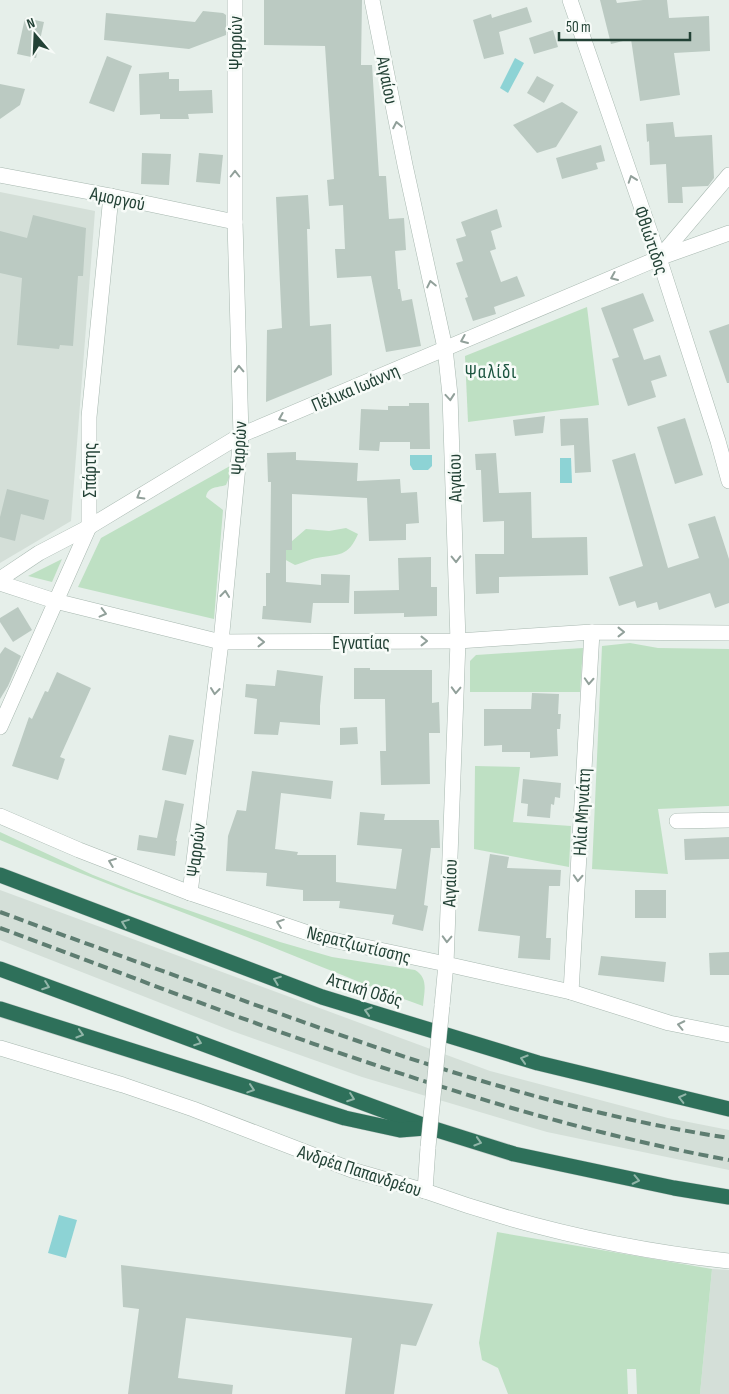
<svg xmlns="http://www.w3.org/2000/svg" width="729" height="1394" font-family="'Sofia Sans Condensed',sans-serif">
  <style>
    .built { fill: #d4dfd8 }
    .green { fill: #bee0c3 }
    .water { fill: #8dd3d5 }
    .building { fill: #bbcac2 }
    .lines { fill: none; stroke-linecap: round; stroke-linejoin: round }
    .pedestrian-casing { stroke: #a8b8b0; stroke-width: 16 }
    .minor-casing { stroke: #a8b8b0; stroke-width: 16 }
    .tertiary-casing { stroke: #a8b8b0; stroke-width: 16 }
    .motorway-casing { stroke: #c1cac7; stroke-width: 16 }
    .pedestrian { stroke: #fff; stroke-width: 15 }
    .minor { stroke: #fff; stroke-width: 15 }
    .tertiary { stroke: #fff; stroke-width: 15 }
    .motorway { stroke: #2e705a; stroke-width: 15 }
    .rail { stroke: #5e7d71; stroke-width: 4; stroke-dasharray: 10 5; stroke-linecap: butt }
    .tertiary-bridge-casing { stroke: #a8b8b0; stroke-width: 16; stroke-linecap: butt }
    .tertiary-bridge { stroke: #fff; stroke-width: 15 }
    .oneway { stroke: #91a09a }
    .oneway2 { stroke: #92b6a9 }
    .labels { text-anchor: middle; stroke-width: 5; stroke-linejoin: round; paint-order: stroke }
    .street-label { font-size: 19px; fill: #234236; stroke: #f7fbf8 }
    .neighbourhood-label { font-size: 20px; letter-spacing: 1px; fill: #1e5641; stroke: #f7fbf8 }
  </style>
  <rect width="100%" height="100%" fill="#e6efea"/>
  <g class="built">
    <path d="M0 192 95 211 71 521 0 563Z"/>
    <path d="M0 890 490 1071 668 1118 729 1130V1170L547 1132 362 1077 232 1031 0 940Z"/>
    <path d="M712 1269 729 1270V1394H700Z"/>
  </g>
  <g class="green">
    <path d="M587 307 599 405 468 422 465 356Z"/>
    <path d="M230 466 231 467V473L226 485C217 488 208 486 206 497L223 510 214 619 78 587 101 538Z"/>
    <path d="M346 528 358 534C348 557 339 554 317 558 310 559 302 563 295 565L284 559V548L306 529 329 531Z"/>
    <path d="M62 559 52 582 28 576Z"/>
    <path d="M630 643 658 648 729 649V806L658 809 668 874 592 869 602 646Z"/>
    <path d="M583 648 580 692H470V661L476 655Z"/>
    <path d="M475 766 520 767 513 822 571 826 569 867 474 849Z"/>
    <path d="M0 832 93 875 136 892 280 942 332 957 415 970C429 978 424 992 423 1006 361 984 301 958 239 934 159 903 79 874 0 840Z"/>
    <path d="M497 1232 712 1269 700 1394H637L636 1369H627L628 1394H508L498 1368 482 1360 479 1343Z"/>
  </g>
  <g class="water">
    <path d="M515 58 524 63 508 93 500 88Z"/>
    <path d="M410 455H432V466L428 470H413L410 465Z"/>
    <path d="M560 458H571L572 483H560Z"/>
    <path d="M59 1215 77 1220 66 1258 48 1253Z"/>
  </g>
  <g class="building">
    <path d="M264 0H362L361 65H372L379 176H386L389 219 404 218 406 250 395 251 398 289H400L402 301 412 299 421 346 386 352 371 276 337 278 335 249H345L343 205 329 206 327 180 334 179 325 46 264 45Z"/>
    <path d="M600 0H616L617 3 643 0H667L669 18 709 16 710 51 674 53 680 95 640 101 631 39 611 44Z"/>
    <path d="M527 7 532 22 499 32 504 54 484 59 473 20 491 14 492 18Z"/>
    <path d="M203 11 223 13 226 15V35L189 49 104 40 106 13 195 22Z"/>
    <path d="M25 18 44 22 36 58 17 54Z"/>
    <path d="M553 30 558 47 534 54 529 38Z"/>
    <path d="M107 56 132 66 114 112 89 103Z"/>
    <path d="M169 72V79H179V91L212 90 213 113 188 114 189 119H160V114L140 115 139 74Z"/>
    <path d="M537 76 554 85 544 103 527 93Z"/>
    <path d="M0 84 25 89 20 105 0 119Z"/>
    <path d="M562 102 578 112 556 147 537 153 513 125Z"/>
    <path d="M673 122 675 137 712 135 714 178 708 186 682 187 683 203H668L666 164 650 165 649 141 647 142 646 124Z"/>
    <path d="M601 145 605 161 596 163 598 169 562 179 556 158Z"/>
    <path d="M142 153 171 154 169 185 141 184Z"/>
    <path d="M199 153 223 155 220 184 196 182Z"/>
    <path d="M308 195 310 229H307L310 326 331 324 332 375 266 402 267 330 282 328 276 197Z"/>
    <path d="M497 209 502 227 491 231 496 249 490 251 501 282 517 276 525 296 494 307 496 314 473 321 465 298 468 297 456 263 463 261 456 239 466 236 461 222Z"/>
    <path d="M33 215 86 228 83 276H78L73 346 60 345 59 349 17 345 22 278 0 273V231L27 238Z"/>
    <path d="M643 293 654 321 633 329 644 360 660 355 667 376 651 381 656 397 628 406 612 359 619 357 601 308Z"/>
    <path d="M729 324V383H727L709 331Z"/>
    <path d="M409 403H429L430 449H410V442H380L379 451 359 450 361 409 388 410V406H409Z"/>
    <path d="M545 416 543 433 515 436 513 420Z"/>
    <path d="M588 418 591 472 575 473 574 445 561 446 560 419Z"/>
    <path d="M685 418 703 475 675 484 657 427Z"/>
    <path d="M296 452V460L358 463 357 481 400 479 401 493 417 492 419 523 406 524V540L369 541 367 498 292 494V550H286V582L321 585V574L350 575 349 603H313L311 623 262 619 263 606H266V573H270L271 482H268L267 453Z"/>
    <path d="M496 453 499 493 531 492 532 538 587 537 588 575 499 577V593L476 594 475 554H504V521L483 522 481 470H476L475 454Z"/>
    <path d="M635 453 668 568 699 558 688 524 715 516 729 559V603L715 608 710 593 659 610 657 602 637 608 635 601 619 606 609 577 643 566 612 460Z"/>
    <path d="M7 489 49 500 44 520 21 514 15 541 0 537V517Z"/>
    <path d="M431 557V587H437V616L404 617V613L354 614V591L399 590 398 558Z"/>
    <path d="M18 607 32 630 13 642 0 622V618Z"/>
    <path d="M5 647 21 656 8 686 0 699V654Z"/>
    <path d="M354 668H370V670H432V703L439 702 440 733H429L430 784 381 785 380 751H386L385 699H354Z"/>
    <path d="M277 670 323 676 320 706V725L280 722 278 735 254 734 257 699 245 697 246 684 275 686Z"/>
    <path d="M57 672 91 688 60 757 65 759 58 780 12 766 29 717 32 719 45 691 48 692Z"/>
    <path d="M532 693 559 694 558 714H561L560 729H557L558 756 530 758V752H502V745L484 746V709H531Z"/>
    <path d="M357 727 358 744 340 745V728Z"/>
    <path d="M169 735 194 740 186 775 162 770Z"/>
    <path d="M252 771 333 781 331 799 281 793 275 849 298 852 297 855H336V882L396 889 402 849 357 845 360 812 385 814 384 820H439L440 848H431L424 905 428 906 423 931 392 924 394 915 339 908 340 901H303V890L266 886 267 873 226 871 228 836 237 810 246 811Z"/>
    <path d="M523 779 561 783 560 798 555 797 554 805 551 804 550 818 527 816 528 804 521 803Z"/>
    <path d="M165 800 184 804 176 841H177L175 856 137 850 139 835 157 838Z"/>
    <path d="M729 837V859L685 860 684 839Z"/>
    <path d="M490 854 509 857 507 868 561 870 560 886H549L546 938H551L550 960 518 958 520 936 478 931Z"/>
    <rect x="635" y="890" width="31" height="28"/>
    <path d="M729 952V975H710L709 953Z"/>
    <path d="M601 956 666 962 664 982 598 975Z"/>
    <path d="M121 1265 433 1304 416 1346 401 1344 394 1394H345L352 1338 186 1318 178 1378 233 1385 232 1394H128L139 1309 123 1307Z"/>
  </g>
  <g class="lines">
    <defs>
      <path id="pedestrian" d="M659 258 729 175"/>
      <g id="minor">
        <path d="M372 0 405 165 445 348 450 395 458 641 446 964 571 992 669 1023 729 1035"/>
        <path d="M570 0 659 258 718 441 729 481"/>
        <path d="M0 175 111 196 235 222"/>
        <path d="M0 579 39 553 89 527 241 435 659 258 729 233"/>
        <path d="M0 583 55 601 221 642 458 641 592 632 729 633"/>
        <path d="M0 727 89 527V417L111 196"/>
        <path d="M677 821 729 820"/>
        <path d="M190 893 221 642 241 435 235 222V0"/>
        <path d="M571 992 592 632"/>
        <path d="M0 1048 123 1085 193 1109 352 1170 425 1191"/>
      </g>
      <g id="tertiary">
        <path d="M0 816 79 850 190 893 323 938 446 964 442 1006"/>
        <path d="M428 1147 425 1191C522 1226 626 1250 729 1261"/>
      </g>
      <g id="motorway">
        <path d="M0 875 322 997 538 1063 729 1109"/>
        <path d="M0 969 431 1128 514 1154 674 1188 729 1197"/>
        <path d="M0 1009 345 1118 400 1130 425 1128"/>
      </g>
    </defs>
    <use href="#pedestrian" class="pedestrian-casing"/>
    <use href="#minor" class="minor-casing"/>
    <use href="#tertiary" class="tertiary-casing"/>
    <use href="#motorway" class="motorway-casing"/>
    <use href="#pedestrian" class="pedestrian"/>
    <use href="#minor" class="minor"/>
    <use href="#tertiary" class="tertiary"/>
    <use href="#motorway" class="motorway"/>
    <g class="rail">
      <path d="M0 912C84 943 169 973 253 1004 408 1060 565 1113 729 1138"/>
      <path d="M0 928C238 1016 478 1114 729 1160"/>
    </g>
    <defs>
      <path id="tertiary-bridge" d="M428 1147 442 1006"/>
    </defs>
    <use href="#tertiary-bridge" class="tertiary-bridge-casing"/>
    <use href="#tertiary-bridge" class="tertiary-bridge"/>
  </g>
  <defs><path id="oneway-chevron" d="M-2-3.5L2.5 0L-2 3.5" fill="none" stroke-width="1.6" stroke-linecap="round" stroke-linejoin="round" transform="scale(1.25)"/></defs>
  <g class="oneway">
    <use href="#oneway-chevron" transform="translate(397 125) rotate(-101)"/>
    <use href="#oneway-chevron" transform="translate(235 174) rotate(-90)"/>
    <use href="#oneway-chevron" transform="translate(632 179) rotate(-109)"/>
    <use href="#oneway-chevron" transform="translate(614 277) rotate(157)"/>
    <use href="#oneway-chevron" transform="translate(431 284) rotate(-102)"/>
    <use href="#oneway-chevron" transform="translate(464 340) rotate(157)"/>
    <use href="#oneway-chevron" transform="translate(239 369) rotate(-92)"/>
    <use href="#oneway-chevron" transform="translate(450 397) rotate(85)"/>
    <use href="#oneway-chevron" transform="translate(282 418) rotate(157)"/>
    <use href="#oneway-chevron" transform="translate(140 496) rotate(149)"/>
    <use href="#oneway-chevron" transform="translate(456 559) rotate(89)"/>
    <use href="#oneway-chevron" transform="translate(225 594) rotate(-84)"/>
    <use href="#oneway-chevron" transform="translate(103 613) rotate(14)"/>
    <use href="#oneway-chevron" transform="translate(621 632)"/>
    <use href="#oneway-chevron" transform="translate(424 641)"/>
    <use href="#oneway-chevron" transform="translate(261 642)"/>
    <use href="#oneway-chevron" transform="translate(589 681) rotate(93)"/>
    <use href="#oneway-chevron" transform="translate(456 690) rotate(92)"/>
    <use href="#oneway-chevron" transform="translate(215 691) rotate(97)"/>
    <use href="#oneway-chevron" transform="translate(112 862) rotate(-159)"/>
    <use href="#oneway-chevron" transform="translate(578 878) rotate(93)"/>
    <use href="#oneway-chevron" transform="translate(280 923) rotate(-161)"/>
    <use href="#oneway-chevron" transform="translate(447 939) rotate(92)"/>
    <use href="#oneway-chevron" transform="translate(681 1025) rotate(-168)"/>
  </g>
  <g class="oneway2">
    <use href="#oneway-chevron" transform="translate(125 923) rotate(-159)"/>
    <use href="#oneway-chevron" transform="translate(277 980) rotate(-159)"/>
    <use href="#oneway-chevron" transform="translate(46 986) rotate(20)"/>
    <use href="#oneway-chevron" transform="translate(368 1011) rotate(-163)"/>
    <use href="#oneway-chevron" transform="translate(80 1034) rotate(17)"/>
    <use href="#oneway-chevron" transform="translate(198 1042) rotate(20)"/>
    <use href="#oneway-chevron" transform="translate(524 1059) rotate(-163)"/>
    <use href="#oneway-chevron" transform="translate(251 1089) rotate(18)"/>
    <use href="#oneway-chevron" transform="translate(351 1098) rotate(20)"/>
    <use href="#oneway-chevron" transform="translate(682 1098) rotate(-166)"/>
    <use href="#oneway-chevron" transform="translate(478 1142) rotate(17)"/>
    <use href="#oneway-chevron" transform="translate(636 1180) rotate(12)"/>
  </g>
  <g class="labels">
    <g class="street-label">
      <text transform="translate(235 43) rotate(-90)" y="7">Ψαρρών</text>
      <text transform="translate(388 80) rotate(79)" y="7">Αιγαίου</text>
      <text transform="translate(118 198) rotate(12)" y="7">Αμοργού</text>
      <text transform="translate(652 240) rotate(71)" y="7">Φθιώτιδος</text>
      <text transform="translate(355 387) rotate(-23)" y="7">Πέλικα Ιωάννη</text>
      <text transform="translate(238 448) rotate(-87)" y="7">Ψαρρών</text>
      <text transform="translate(89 470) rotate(-90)" y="7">Σπάρτης</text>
      <text transform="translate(454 478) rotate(-91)" y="7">Αιγαίου</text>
      <text x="361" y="649">Εγνατίας</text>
      <text transform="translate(581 812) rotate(-87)" y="7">Ηλία Μηνιάτη</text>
      <text transform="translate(195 850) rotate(-83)" y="7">Ψαρρών</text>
      <text transform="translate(449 883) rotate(-88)" y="7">Αιγαίου</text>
      <text transform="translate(359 944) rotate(14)" y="7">Νερατζιωτίσσης</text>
      <text transform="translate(365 989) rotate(17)" y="7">Αττική Οδός</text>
      <text transform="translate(360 1170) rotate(18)" y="7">Ανδρέα Παπανδρέου</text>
    </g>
    <g class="neighbourhood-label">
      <text x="491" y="378">Ψαλίδι</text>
    </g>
  </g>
  <g transform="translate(35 35) rotate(341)" stroke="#f7fbf8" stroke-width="4" paint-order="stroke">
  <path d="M0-4L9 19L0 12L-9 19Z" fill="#234236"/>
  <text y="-8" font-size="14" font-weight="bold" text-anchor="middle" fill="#234236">N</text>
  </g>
  <path d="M559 32v8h131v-8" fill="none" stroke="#234236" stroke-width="2.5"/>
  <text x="566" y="32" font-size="15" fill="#234236" stroke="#f7fbf8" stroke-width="4" paint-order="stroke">50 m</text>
</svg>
